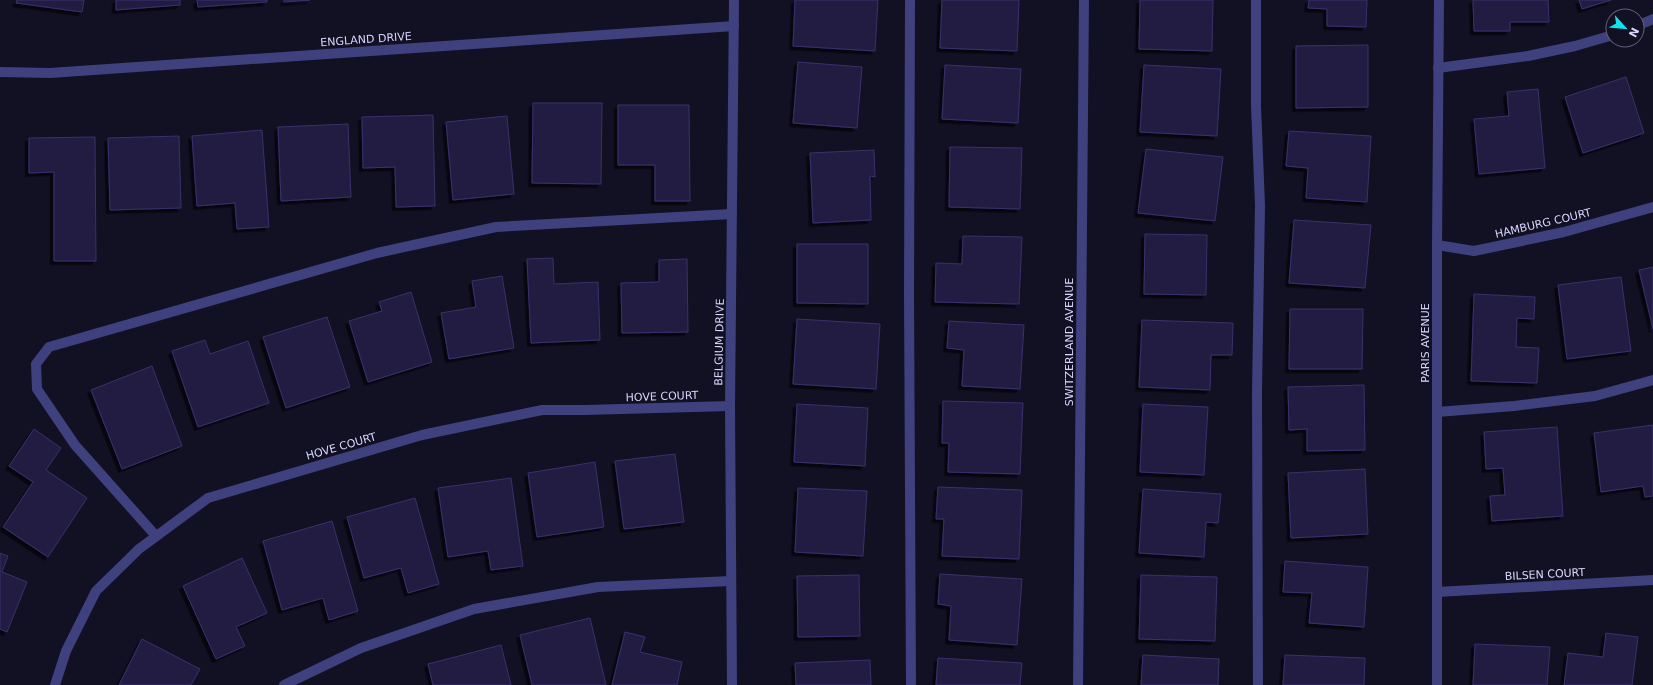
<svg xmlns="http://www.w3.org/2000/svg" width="1653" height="685" font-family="'DejaVu Sans',sans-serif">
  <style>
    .building { fill: #221d42; stroke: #39316c; filter: url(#shadow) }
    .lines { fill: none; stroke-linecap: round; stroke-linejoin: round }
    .lane { stroke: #3f407e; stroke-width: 10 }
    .street { stroke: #3f407e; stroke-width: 10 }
    .labels { text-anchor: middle; stroke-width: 3; stroke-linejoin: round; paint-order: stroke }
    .street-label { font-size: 11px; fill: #d7d5fc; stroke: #121023 }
  </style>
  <defs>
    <filter id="shadow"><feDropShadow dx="-3.5" dy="3.5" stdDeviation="0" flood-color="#0009"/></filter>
  </defs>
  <rect width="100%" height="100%" fill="#121023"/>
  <g class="building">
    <path d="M17 0H84L82 12 16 3Z"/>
    <path d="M116 0H180V5L116 10Z"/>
    <path d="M197 0H267V2L198 7Z"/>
    <path d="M284 0H310L284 2Z"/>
    <path d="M795 0H878L875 51 793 46Z"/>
    <path d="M942 0H1019L1017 51 940 48Z"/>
    <path d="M1140 0H1213L1212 51 1139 49Z"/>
    <path d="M1309 0H1367L1366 27 1327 26V9L1308 8Z"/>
    <path d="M1473 0H1548L1549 22H1510V31H1474Z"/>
    <path d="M1579 0H1611L1582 9Z"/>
    <path d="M1368 45V107L1296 108V46Z"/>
    <path d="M798 62 862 67 857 128 793 123Z"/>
    <path d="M945 65 1021 69 1018 123 942 119Z"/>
    <path d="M1144 65 1221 69 1217 136 1140 132Z"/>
    <path d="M1626 77 1644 133 1583 153 1565 97Z"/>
    <path d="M1538 89 1545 168 1479 174 1474 119 1509 116 1507 92Z"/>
    <path d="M533 103H602L601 184 532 183Z"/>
    <path d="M618 105H689L690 201H655V165H618Z"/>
    <path d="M433 115 435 206 396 207 395 167 363 168 362 117Z"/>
    <path d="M507 116 514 194 453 200 446 122Z"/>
    <path d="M348 124 351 197 281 201 278 127Z"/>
    <path d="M262 130 269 227 237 229 235 203 197 206 192 136Z"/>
    <path d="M1289 131 1371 136 1367 202 1306 198 1308 168 1286 166Z"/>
    <path d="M179 136 181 208 110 210 108 138Z"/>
    <path d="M95 137 96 261H54V172L29 173V138Z"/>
    <path d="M950 147 1022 148 1020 209 949 207Z"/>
    <path d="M1146 149 1223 157 1215 221 1138 213Z"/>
    <path d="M874 150 875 177 870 176 871 220 813 223 810 153Z"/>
    <path d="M1294 220 1371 225 1365 288 1289 283Z"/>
    <path d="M1145 234 1207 235 1206 295 1144 294Z"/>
    <path d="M963 236 1022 237 1019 304 935 302 936 263 962 264Z"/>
    <path d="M797 244H868V304L797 303Z"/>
    <path d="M553 258 554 284 598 282 600 340 531 343 527 259Z"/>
    <path d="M687 259 688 332 622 333 621 283 659 282V260Z"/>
    <path d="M1653 267V329L1639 270Z"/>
    <path d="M502 276 514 348 449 359 441 313 476 307 472 281Z"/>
    <path d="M1621 277 1631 351 1567 359 1558 285Z"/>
    <path d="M411 292 432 362 368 382 349 321 382 311 379 302Z"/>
    <path d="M1474 294 1535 297 1534 319 1517 318 1516 347 1539 348 1537 383 1471 381Z"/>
    <path d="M1290 309H1363L1362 369H1289Z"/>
    <path d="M327 317 350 387 286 408 263 337Z"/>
    <path d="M797 319 880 324 876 389 793 384Z"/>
    <path d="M1142 320 1233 323 1232 355H1211L1210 390 1139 387Z"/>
    <path d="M949 321 1024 325 1020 389 962 386 964 350 947 348Z"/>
    <path d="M205 340 210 354 248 341 269 403 198 427 172 351Z"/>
    <path d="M152 366 182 446 122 469 91 390Z"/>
    <path d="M1364 385 1365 450 1307 451V429L1289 430 1288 387Z"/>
    <path d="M943 401 1023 403 1020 474 948 472 949 443H942Z"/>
    <path d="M797 404 868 408 865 466 794 462Z"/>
    <path d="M1143 404 1208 407 1204 475 1140 472Z"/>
    <path d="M1653 425V496L1645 497 1643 486 1601 492 1594 433Z"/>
    <path d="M1557 427 1563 516 1492 521 1490 496 1505 495 1503 468 1486 469 1484 432Z"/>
    <path d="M34 429 61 448 46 470 87 498 48 557 3 527 33 482 9 466Z"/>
    <path d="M675 454 684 522 624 529 615 461Z"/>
    <path d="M595 462 604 527 537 537 528 473Z"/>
    <path d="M1365 469 1368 534 1291 538 1288 473Z"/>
    <path d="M511 478 523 566 491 570 488 551 448 557 438 488Z"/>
    <path d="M938 487 1022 490 1019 559 942 556 944 519H936Z"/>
    <path d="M798 488 867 491 863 556 795 552Z"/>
    <path d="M1143 489 1221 494 1218 523 1206 522 1204 557 1139 553Z"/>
    <path d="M415 498 439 584 408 593 401 568 364 578 347 517Z"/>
    <path d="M332 521 358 611 329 620 323 598 282 610 263 541Z"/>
    <path d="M0 553 8 556 2 572 27 582 7 632 0 629Z"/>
    <path d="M242 558 267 613 236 627 245 646 216 659 183 586Z"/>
    <path d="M1285 561 1368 567 1364 627 1309 623 1312 593 1283 592Z"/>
    <path d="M940 574 1022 579 1017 645 949 640 951 606 938 604Z"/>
    <path d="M859 575 860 636 798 637 797 576Z"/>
    <path d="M1141 575 1217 577 1215 641 1139 639Z"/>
    <path d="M590 618 606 685H532L520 635Z"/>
    <path d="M625 632 645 637 640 652 682 662 677 685H612Z"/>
    <path d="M1606 633 1638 637 1632 685H1564L1568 653 1603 657Z"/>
    <path d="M142 639 200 669 191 685H119Z"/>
    <path d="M1475 644 1550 647 1547 685H1473Z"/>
    <path d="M501 645 511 685H433L428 664Z"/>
    <path d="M1143 655 1219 659 1218 685H1141Z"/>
    <path d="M1285 655 1365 658 1364 685H1283Z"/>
    <path d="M938 658 1022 663 1020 685H936Z"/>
    <path d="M870 660 871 685H796L795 663Z"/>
  </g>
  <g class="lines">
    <g class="lane">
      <path d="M910 0 909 294 911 685"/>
      <path d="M1256 0V106L1260 205 1257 393 1258 685"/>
      <path d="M1637 26 1653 19"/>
      <path d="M1438 68 1528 56 1575 46 1613 35"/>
      <path d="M1437 412 1514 406 1595 396 1653 380"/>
      <path d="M156 536 75 445 37 389 36 364 49 347 377 253 496 227 732 214"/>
      <path d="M284 685 361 648 474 609 598 587 731 581"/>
    </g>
    <g class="street">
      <path d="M0 72 50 73 734 26"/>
      <path d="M1437 245 1474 251 1564 232 1653 207"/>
      <path d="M1437 592 1653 580"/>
      <path d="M55 685 66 651 96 591 139 549 208 498 422 435 542 410H585L730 406"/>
      <path d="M732 685 730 406 734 0"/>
      <path d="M1078 685 1084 0"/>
      <path d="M1437 685V245L1439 0"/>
    </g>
  </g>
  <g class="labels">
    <g class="street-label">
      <text transform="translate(366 39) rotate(-4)" y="4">ENGLAND DRIVE</text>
      <text transform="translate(1543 223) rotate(-13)" y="4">HAMBURG COURT</text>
      <text transform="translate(719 342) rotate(-89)" y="4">BELGIUM DRIVE</text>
      <text transform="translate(1069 342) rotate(-90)" y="4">SWITZERLAND AVENUE</text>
      <text transform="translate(1425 343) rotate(-90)" y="4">PARIS AVENUE</text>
      <text transform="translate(662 396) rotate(-2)" y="4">HOVE COURT</text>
      <text transform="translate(341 446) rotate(-16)" y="4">HOVE COURT</text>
      <text transform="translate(1545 574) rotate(-3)" y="4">BILSEN COURT</text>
    </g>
  </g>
  <g transform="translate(1625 28) rotate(117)"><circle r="19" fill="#121023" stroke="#615f7a"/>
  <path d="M0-3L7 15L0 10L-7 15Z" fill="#12e2ea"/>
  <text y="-6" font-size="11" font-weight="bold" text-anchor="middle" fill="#d7d5fc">N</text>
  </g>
</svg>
